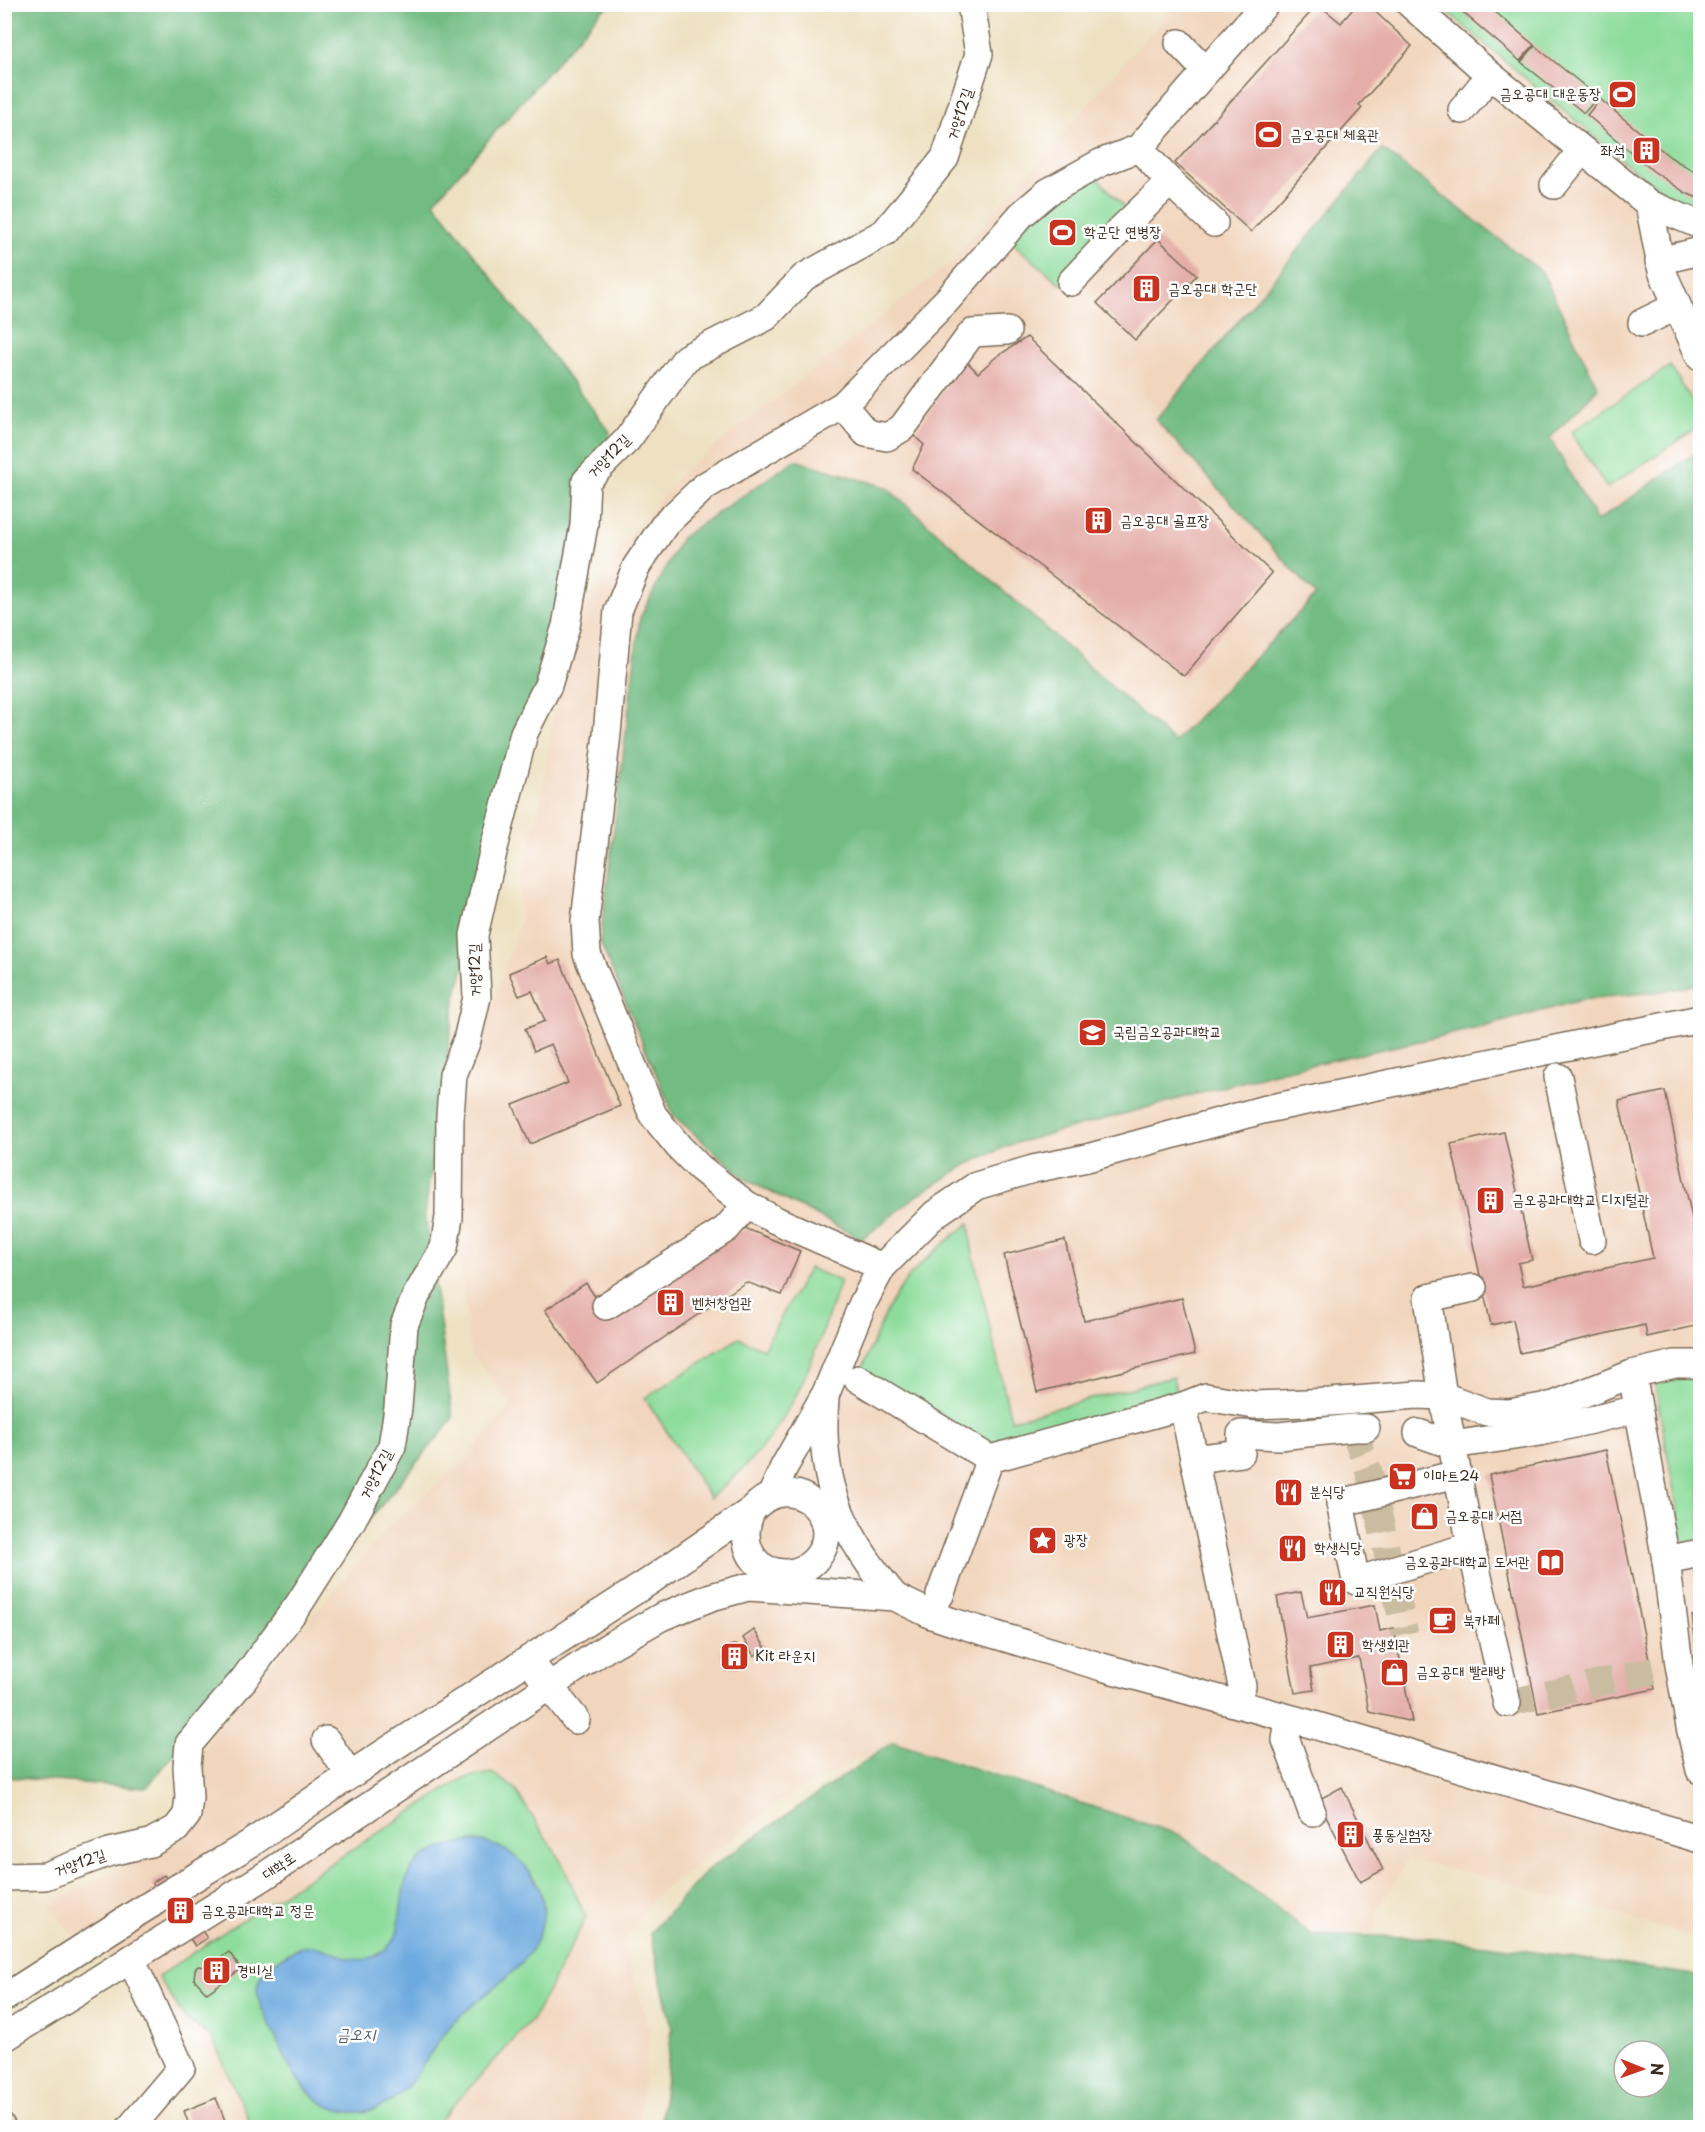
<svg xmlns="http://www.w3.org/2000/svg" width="1705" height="2132" font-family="'Playpen Sans','Poor Story',sans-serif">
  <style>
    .built { fill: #f1d5bd }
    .green { fill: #8ddc9b; stroke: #64835c; stroke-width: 1.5 }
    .forest { fill: #72bc83; stroke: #567350; stroke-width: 1.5; fill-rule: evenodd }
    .water { fill: #6eaadf; stroke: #546a7e; stroke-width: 1.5 }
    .building { fill: #e4ada8 }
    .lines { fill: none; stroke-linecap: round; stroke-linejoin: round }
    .minor-tunnel { stroke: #cabca1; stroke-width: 27; stroke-dasharray: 27 14; stroke-linecap: butt }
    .minor-casing { stroke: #7a6a57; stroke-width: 30 }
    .minor { stroke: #fff; stroke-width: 27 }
    .labels { text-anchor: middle; stroke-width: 5; stroke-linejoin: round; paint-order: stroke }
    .poi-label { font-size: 15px; fill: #3b2a1e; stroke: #fff; text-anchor: start }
    .street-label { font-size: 15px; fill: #3b2a1e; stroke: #fff }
    .water-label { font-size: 16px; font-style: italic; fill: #4f5d6b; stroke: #fff }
  </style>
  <rect width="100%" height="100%" fill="#fff"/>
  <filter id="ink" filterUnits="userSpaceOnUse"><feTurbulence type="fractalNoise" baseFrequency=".0167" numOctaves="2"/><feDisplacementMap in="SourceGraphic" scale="12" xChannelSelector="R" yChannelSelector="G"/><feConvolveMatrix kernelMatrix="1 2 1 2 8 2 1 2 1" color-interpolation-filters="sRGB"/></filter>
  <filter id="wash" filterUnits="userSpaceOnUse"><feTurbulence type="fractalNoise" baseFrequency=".008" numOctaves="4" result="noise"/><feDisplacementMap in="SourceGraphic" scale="24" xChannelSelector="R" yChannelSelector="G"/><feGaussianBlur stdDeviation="1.35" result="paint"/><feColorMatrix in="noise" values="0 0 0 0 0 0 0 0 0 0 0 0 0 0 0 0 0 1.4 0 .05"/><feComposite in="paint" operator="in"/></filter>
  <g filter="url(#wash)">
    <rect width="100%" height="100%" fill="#eee1c2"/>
    <path class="built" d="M1175 5H1700V1940L1511 1883 1408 1860 1377 1911 1376 1933 1311 1934 1247 1882 1180 1835 984 1767 893 1742 790 1794 652 1899 624 1945 650 2031 638 2127 240 2128 204 2045 176 2024 149 1983 70 1932 49 1905 180 1839 195 1769 211 1735 386 1529 461 1464 511 1405 471 1353 446 1142 520 922V882L538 814 560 676 587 601 624 542 683 471 947 266Z"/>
    <g class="green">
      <path d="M1440 5H1700V210C1653 191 1617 155 1579 123 1532 84 1485 45 1440 5Z"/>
      <path d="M1096 176 1127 211 1062 285 1010 241 1025 223Z"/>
      <path d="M1670 366 1700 413V426L1607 488 1571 432Z"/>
      <path d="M969 1223 972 1249 1011 1420 1173 1377 1179 1406 989 1453 862 1370C873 1344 883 1314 899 1290 917 1263 944 1244 969 1223Z"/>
      <path d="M809 1268 840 1281C826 1322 813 1363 793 1401 773 1438 743 1472 710 1498L645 1398 739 1338 763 1349Z"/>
      <path d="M1700 1376V1545L1684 1547 1655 1384Z"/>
      <path d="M492 1773 514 1788 562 1863 586 1918 533 2019 433 2127H252L212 2038 185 2018 158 1977 233 1926 464 1778Z"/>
    </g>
    <g class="forest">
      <path d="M4 5H612L602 10 434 202 610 432 455 1001 425 1213 453 1419 146 1788 5 1777Z"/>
      <path d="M1382 149 1542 272 1598 388 1550 438 1597 521 1700 450V983L1672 990 1581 1000 1483 1027 1282 1071 1009 1145 966 1165 915 1197 862 1239 747 1180 674 1116 600 942 640 618 681 538 795 460 886 487 1174 742 1316 595 1156 420Z"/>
      <path d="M893 1742 1180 1835 1311 1934 1437 1938 1700 1976V2127H660L672 2028 650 1933 710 1868ZM1624 2051H1660V2087H1624Z"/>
    </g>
    <path class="water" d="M473 1841C499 1842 522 1857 535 1880 542 1892 545 1905 543 1919 534 1973 479 1991 448 2029 432 2048 422 2070 406 2088 372 2124 327 2119 298 2080 285 2062 277 2039 267 2019 247 1983 258 1972 291 1952 327 1929 350 1985 391 1944 398 1937 399 1925 400 1915 402 1902 402 1888 408 1875 419 1851 450 1844 473 1841Z"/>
    <g id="blocks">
      <g class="building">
        <path d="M1318 4 1341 23 1357 4H1367L1412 46 1359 105 1362 108 1251 232 1175 163Z"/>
        <path d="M1453 4H1486L1534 45 1520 61Z"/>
        <path d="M1535 46 1598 97 1584 113 1521 62Z"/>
        <path d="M1600 99 1670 157 1700 175V199L1686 193 1653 171 1587 115Z"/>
        <path d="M1158 239 1197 275 1135 340 1097 303Z"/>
        <path d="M1027 337 1272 573 1184 676 912 469 924 445 913 435 964 359 978 373 996 357Z"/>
        <path d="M547 957 550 964 560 960 620 1106 530 1144 513 1105 568 1083 551 1044 534 1051 525 1029 545 1021 532 991 519 996 509 973Z"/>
        <path d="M1665 1091 1700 1256V1325L1647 1337 1645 1325 1520 1353 1513 1320 1491 1325 1451 1144 1504 1132 1532 1260 1518 1263 1523 1286 1653 1258 1619 1101Z"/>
        <path d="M747 1229 800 1251 782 1295 746 1282 597 1383 545 1310 586 1283 608 1316 718 1240Z"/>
        <path d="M1065 1240 1084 1321 1182 1298 1195 1354 1037 1392 1004 1255Z"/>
        <path d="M1606 1450 1655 1689 1538 1713 1489 1475Z"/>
        <path d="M1301 1592 1307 1618 1375 1605 1380 1631 1394 1628 1412 1722 1369 1712 1359 1658 1310 1668 1314 1690 1295 1693 1277 1597Z"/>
        <path d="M1700 1611V1665H1699L1692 1616Z"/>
        <path d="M754 1630 766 1648 754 1656 743 1638Z"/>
        <circle cx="734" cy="1656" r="11"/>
        <path d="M1342 1787 1383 1870 1360 1882 1318 1800Z"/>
        <path d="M164 1875 207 1938 195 1946 152 1883Z"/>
        <path d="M229 1952 241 1969 207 1993 194 1979 195 1969 198 1966 207 1967Z"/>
        <path d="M216 2098 228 2128H190L184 2111Z"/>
        <path d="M10 2114 19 2128H4V2117Z"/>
      </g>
    </g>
  </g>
  <g filter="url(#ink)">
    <use href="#blocks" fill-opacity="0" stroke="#7a6a57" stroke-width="1.5"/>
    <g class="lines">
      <g class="minor-tunnel">
        <path d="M1353 1428 1370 1475 1405 1634"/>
        <path d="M1507 1703 1679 1665"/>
      </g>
      <defs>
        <g id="minor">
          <path d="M1410 4 1490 75 1649 204 1700 225"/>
          <path d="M1179 43 1206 71"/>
          <path d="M1462 110 1490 75"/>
          <path d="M1170 182 1214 223"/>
          <path d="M1554 185 1582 150"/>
          <path d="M1649 204 1662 271 1700 357"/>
          <path d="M1659 261 1700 251"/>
          <path d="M1071 282 1119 231 1170 182 1139 148"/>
          <path d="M1642 323 1677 306"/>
          <path d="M843 405 866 433 887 437 902 428 972 333 1007 331"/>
          <path d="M1558 1077 1592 1240"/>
          <path d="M882 1267 773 1219 747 1205 700 1168 679 1147 653 1115 598 981 587 954 585 921 607 734 618 611 636 567 665 524 705 486 843 405 948 299 1021 215 1048 192 1100 163 1139 148 1265 4"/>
          <path d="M1473 1288 1428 1298 1443 1396 1471 1546 1507 1703"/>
          <path d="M606 1306 726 1229 747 1205"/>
          <path d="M1632 1374 1666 1560 1679 1665 1690 1727 1700 1770"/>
          <path d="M858 1379 990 1459 1183 1406 1206 1397 1254 1405 1330 1402 1417 1395 1443 1396 1487 1412 1509 1413 1554 1405 1632 1374 1675 1364H1700"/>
          <path d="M825 1399C818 1482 842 1534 895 1597"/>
          <path d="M1183 1406 1242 1686"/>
          <path d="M1418 1433 1452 1445 1540 1432 1638 1409"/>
          <path d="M1194 1459 1241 1453V1434L1279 1436 1353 1428H1366"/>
          <path d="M1457 1474 1340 1503 1356 1581 1471 1546"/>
          <path d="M772 1494 784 1467 826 1393 863 1303 882 1267 935 1214 976 1186 1033 1169 1087 1158 1262 1110 1700 1019"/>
          <path d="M1666 1560 1700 1553"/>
          <path d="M940 1595 990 1459"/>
          <path d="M538 1672 576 1720"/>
          <path d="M1289 1719 1286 1740 1312 1812"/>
          <path d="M326 1740 350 1775"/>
          <path d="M4 1877 45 1876 110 1852 150 1843 176 1829 187 1815 189 1797 187 1766 189 1744 244 1679 299 1604 351 1522 392 1446 398 1408 404 1325 416 1296 444 1248 449 1217 450 1116 453 1075 467 1040 477 997 474 935 494 848 524 733 548 685 566 626 584 525 586 481 627 440 686 358 766 317 804 277 885 232 945 158 979 54 971 4"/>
          <path d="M4 1998 135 1914 251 1843 350 1775 650 1581 752 1510C794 1463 851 1523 814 1561 804 1571 790 1575 776 1572 746 1566 740 1534 752 1510"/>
          <path d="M4 2038 263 1877 608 1647 661 1617 711 1597 748 1587 895 1597 932 1615 953 1622 1102 1667 1307 1723 1700 1839"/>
          <path d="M130 2128 181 2068 131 1959"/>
        </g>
      </defs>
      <use href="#minor" class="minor-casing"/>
      <use href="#minor" class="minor"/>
    </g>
  </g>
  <defs>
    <symbol id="stadium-square" viewBox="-11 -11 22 22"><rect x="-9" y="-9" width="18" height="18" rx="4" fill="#c8321e" stroke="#fff"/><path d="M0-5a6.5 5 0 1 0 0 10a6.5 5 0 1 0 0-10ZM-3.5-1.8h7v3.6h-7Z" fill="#fff"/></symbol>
    <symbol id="building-square" viewBox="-11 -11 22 22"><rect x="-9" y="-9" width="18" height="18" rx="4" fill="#c8321e" stroke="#fff"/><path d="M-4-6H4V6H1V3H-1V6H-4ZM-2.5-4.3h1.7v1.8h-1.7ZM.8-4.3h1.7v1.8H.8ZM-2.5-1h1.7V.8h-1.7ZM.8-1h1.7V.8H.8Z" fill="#fff"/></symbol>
    <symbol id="university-square" viewBox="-11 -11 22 22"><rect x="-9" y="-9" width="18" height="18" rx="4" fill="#c8321e" stroke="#fff"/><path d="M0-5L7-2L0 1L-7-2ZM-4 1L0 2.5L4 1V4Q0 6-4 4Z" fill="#fff"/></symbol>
    <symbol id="supermarket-square" viewBox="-11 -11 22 22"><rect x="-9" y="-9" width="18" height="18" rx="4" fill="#c8321e" stroke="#fff"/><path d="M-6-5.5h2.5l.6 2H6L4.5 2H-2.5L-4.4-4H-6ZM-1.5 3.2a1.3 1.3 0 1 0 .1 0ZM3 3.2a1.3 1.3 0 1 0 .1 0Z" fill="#fff"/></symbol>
    <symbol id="restaurant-square" viewBox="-11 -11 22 22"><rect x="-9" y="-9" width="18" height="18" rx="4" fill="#c8321e" stroke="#fff"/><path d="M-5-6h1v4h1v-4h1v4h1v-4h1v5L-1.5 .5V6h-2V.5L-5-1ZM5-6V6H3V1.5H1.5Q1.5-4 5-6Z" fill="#fff"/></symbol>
    <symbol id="shop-square" viewBox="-11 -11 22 22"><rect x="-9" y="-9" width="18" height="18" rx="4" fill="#c8321e" stroke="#fff"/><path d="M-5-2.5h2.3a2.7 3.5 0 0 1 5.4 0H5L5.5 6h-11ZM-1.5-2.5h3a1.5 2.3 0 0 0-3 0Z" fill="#fff"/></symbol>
    <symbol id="sight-square" viewBox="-11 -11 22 22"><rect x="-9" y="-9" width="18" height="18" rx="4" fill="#c8321e" stroke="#fff"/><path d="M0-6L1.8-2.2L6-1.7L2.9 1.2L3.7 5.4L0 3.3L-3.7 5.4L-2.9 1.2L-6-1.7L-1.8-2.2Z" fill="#fff"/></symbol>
    <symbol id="library-square" viewBox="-11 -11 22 22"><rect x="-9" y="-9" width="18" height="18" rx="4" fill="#c8321e" stroke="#fff"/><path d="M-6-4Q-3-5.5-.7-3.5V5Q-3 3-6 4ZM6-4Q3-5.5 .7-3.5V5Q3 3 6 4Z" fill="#fff"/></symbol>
    <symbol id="cafe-square" viewBox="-11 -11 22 22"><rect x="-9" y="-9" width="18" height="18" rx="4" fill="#c8321e" stroke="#fff"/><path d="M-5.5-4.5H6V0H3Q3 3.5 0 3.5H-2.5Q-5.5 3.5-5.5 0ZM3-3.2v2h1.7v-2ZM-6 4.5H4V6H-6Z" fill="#fff"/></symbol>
  </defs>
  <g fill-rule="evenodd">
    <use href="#stadium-square" x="1606" y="78" width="33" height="33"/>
    <use href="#stadium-square" x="1252" y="118" width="33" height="33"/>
    <use href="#building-square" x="1630" y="134" width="33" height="33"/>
    <use href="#stadium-square" x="1046" y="216" width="33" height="33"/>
    <use href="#building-square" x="1130" y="272" width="33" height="33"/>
    <use href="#building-square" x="1082" y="504" width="33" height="33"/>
    <use href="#university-square" x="1076" y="1016" width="33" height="33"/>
    <use href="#building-square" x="1474" y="1184" width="33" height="33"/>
    <use href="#building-square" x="654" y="1286" width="33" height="33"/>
    <use href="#supermarket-square" x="1386" y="1460" width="33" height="33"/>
    <use href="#restaurant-square" x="1272" y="1476" width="33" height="33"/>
    <use href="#shop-square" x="1408" y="1500" width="33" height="33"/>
    <use href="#sight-square" x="1026" y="1524" width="33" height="33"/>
    <use href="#restaurant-square" x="1276" y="1532" width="33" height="33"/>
    <use href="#library-square" x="1534" y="1546" width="33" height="33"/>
    <use href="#restaurant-square" x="1316" y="1576" width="33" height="33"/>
    <use href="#cafe-square" x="1426" y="1604" width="33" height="33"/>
    <use href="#building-square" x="1324" y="1628" width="33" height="33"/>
    <use href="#building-square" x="718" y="1640" width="33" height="33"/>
    <use href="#shop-square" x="1378" y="1656" width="33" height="33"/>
    <use href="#building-square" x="1334" y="1818" width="33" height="33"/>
    <use href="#building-square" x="164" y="1894" width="33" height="33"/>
    <use href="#building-square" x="200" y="1954" width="33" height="33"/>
  </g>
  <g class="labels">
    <g class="poi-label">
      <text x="1601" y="99" text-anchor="end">금오공대 대운동장</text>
      <text x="1290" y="140">금오공대 체육관</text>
      <text x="1625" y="156" text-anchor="end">좌석</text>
      <text x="1084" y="237">학군단 연병장</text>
      <text x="1168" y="294">금오공대 학군단</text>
      <text x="1120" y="526">금오공대 골프장</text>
      <text x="1113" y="1037">국립금오공과대학교</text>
      <text x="1512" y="1205">금오공과대학교 디지털관</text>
      <text x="692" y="1308">벤처창업관</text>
      <text x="1423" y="1481">이마트24</text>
      <text x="1309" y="1497">분식당</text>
      <text x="1445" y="1521">금오공대 서점</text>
      <text x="1064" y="1545">광장</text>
      <text x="1314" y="1553">학생식당</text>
      <text x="1530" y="1567" text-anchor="end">금오공과대학교 도서관</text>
      <text x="1354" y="1597">교직원식당</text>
      <text x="1463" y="1626">북카페</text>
      <text x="1362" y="1650">학생회관</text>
      <text x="755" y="1661">Kit 라운지</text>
      <text x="1416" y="1677">금오공대 빨래방</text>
      <text x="1372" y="1840">풍동실험장</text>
      <text x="201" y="1916">금오공과대학교 정문</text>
      <text x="237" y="1976">경비실</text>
    </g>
    <g class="street-label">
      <text transform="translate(960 114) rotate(-72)" y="5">거양12길</text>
      <text transform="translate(609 456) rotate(-46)" y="5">거양12길</text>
      <text transform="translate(475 970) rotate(-91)" y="5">거양12길</text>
      <text transform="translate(376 1474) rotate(-63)" y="5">거양12길</text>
      <text transform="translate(80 1863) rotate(-20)" y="5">거양12길</text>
      <text transform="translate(279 1866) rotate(-34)" y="5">대학로</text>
    </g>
    <g class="water-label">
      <text x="356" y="2040">금오지</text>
    </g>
  </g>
  <rect width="1705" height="2132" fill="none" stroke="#fff" stroke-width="24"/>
  <g transform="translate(1642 2069) rotate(91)"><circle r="28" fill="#ffffff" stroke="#b1aaa5" stroke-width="1.5"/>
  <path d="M0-4.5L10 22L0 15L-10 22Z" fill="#c8321e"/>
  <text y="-9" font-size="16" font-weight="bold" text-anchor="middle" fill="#3b2a1e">N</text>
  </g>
</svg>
